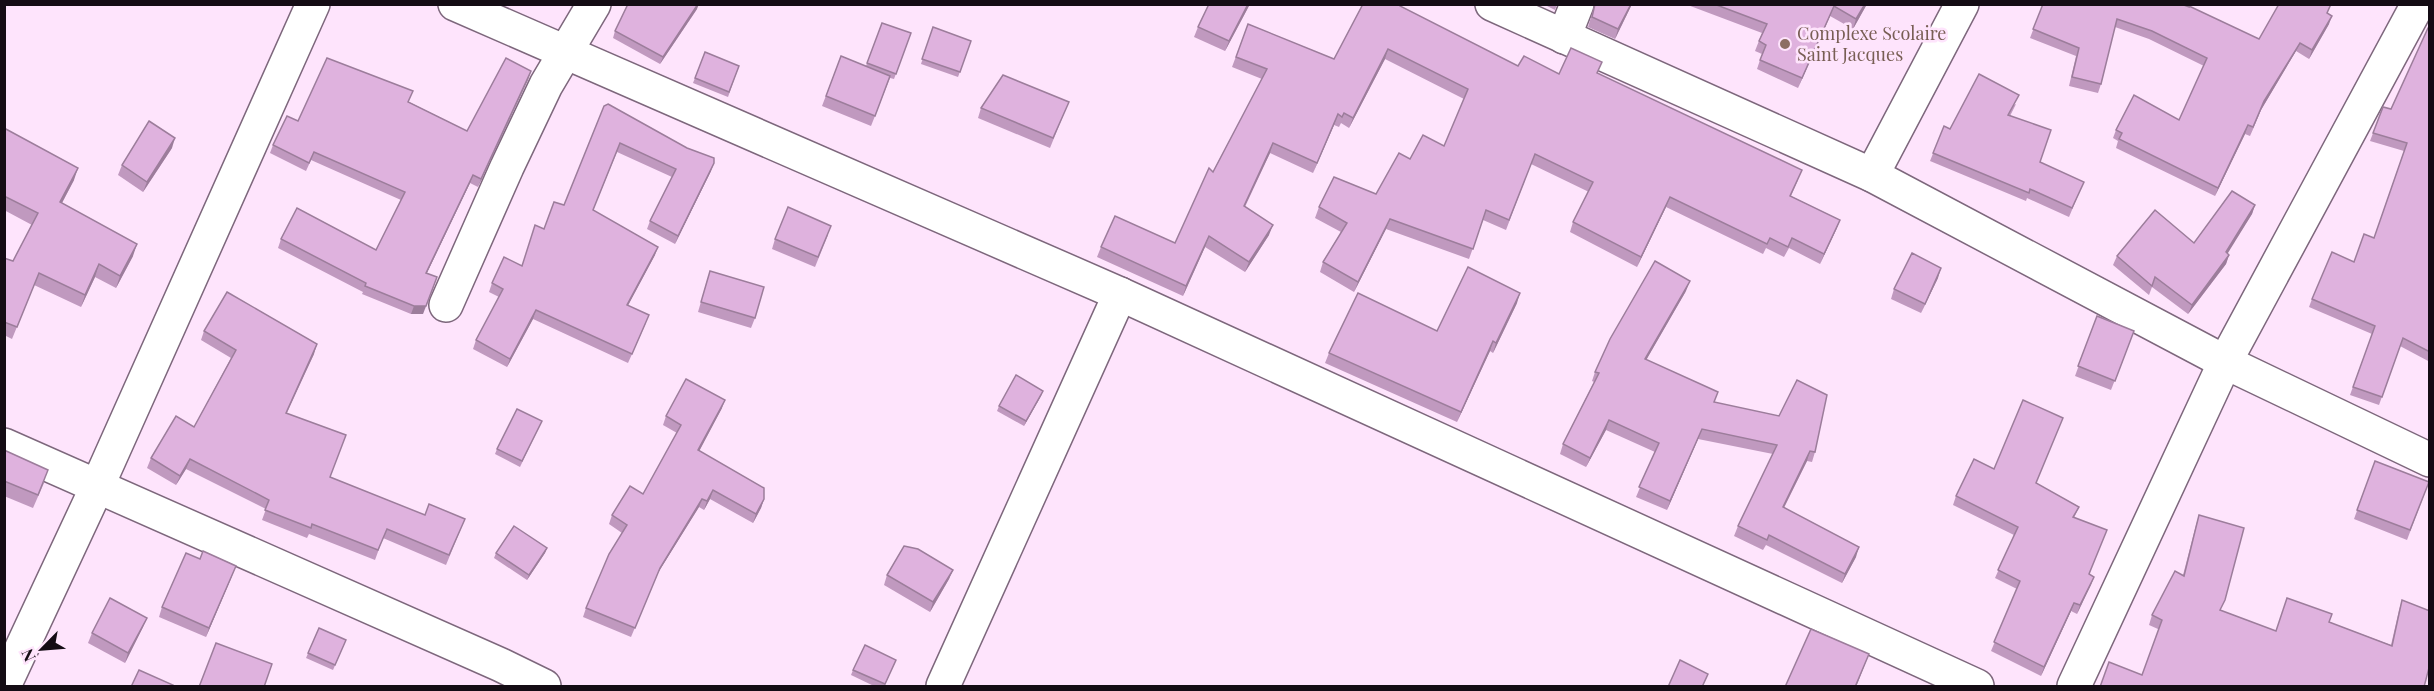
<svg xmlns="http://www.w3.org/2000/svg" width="2434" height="691" font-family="'Playfair Display',serif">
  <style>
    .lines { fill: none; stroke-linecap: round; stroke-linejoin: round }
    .minor-casing { stroke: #7d677c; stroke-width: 36 }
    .tertiary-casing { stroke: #7d677c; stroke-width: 36 }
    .minor { stroke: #fff; stroke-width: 33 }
    .tertiary { stroke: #fff; stroke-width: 33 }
    .wall { fill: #c099bf }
    .shaded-wall { fill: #9c7d9b }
    .building { fill: #dfb2de; stroke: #9c7d9b; stroke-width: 1.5 }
    .education-dot { fill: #8d6e63; stroke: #fee4fc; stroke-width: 2 }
    .labels { text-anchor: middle; stroke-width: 5; stroke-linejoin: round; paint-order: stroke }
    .education-label { font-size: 18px; fill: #785e54; stroke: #fee4fc; text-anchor: start }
  </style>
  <rect width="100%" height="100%" fill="#fee4fc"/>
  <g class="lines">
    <defs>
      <g id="minor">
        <path d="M1492 4 1872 175 2225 362 2430 460"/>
        <path d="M1564 37 1577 4"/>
        <path d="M1872 175 1962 4"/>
        <path d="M446 305 507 167 546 85 594 4"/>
        <path d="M4 445 501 665 544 686"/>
        <path d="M4 686 97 487 313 4"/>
        <path d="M943 686 1120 294"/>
        <path d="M2074 686 2225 362 2418 4"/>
      </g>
      <path id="tertiary" d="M455 4 1120 294 1977 686"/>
    </defs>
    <use href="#minor" class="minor-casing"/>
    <use href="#tertiary" class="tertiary-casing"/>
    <use href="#minor" class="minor"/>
    <use href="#tertiary" class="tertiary"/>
  </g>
  <g class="wall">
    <path d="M1250 4 1225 51 1194 37 1198 27Z"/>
    <path d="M1363 4H1403L1401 7 1518 66 1559 74 1598 73 1798 180 1791 196 1840 220 1836 230 1820 264 1789 248 1784 257 1766 248 1763 254 1666 207 1637 267 1570 232 1573 222 1589 192 1531 164 1506 230 1483 220 1469 259 1386 229 1354 292 1320 272 1323 262 1341 232 1315 218 1319 207 1376 194 1410 159 1444 146 1464 99 1385 59 1349 128 1341 123 1339 127 1334 125 1313 173 1270 153 1245 207 1269 235 1245 272 1205 247 1183 296 1097 257 1101 247 1175 243 1262 79 1232 67 1248 24 1334 59Z"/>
    <path d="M1543 4H1557L1555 10Z"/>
    <path d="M1595 4H1632L1615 39 1588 27Z"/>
    <path d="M1685 4H1867L1853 29 1830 16 1798 88 1757 69 1762 54 1755 51 1762 33Z"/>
    <path d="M2043 4 2259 39 2328 13 2329 24 2309 59 2296 51 2261 110 2250 136 2245 134 2215 196 2116 148 2118 141 2113 138 2116 130 2179 120 2204 66 2149 39 2115 27 2101 84 2098 93 2069 86 2076 56 2030 38Z"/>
    <path d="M697 9 660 64 613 38 615 31Z"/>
    <path d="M882 23 911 33 894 79 890 78 871 126 822 106 841 56 866 66Z"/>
    <path d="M933 27 971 41 958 77 921 64Z"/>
    <path d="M2430 28V362L2400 346 2379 405 2350 395 2372 334 2309 307 2312 299 2354 262 2374 238 2404 151 2370 141 2383 107 2391 109Z"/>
    <path d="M705 52 739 66 728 97 693 83Z"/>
    <path d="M531 71 478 187 470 183 427 273 423 314H411L362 294 363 292 278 248 281 239 376 250 401 200 311 160 306 171 270 153 273 145 298 121 409 102 467 131Z"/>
    <path d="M2016 104 2010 116 2040 162 2080 191 2069 217 2027 198 2026 201 1930 161 1944 126 1950 129Z"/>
    <path d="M604 106 711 171 675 244 647 229 650 221 672 177 617 152 593 210 655 255 628 305 646 323 628 363 533 319 507 367 473 349 476 340 499 297 489 292 492 283 522 265 544 229 564 205Z"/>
    <path d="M981 108 1065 111 1050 148 978 118Z"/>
    <path d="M4 128 74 180 62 203 133 256 116 288 95 277 81 307 34 285 12 339 4 335V258L13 261 32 225 4 210Z"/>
    <path d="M172 148 143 192 118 175 122 165Z"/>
    <path d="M2255 205 2252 214 2227 253 2229 255 2226 264 2188 314 2152 287 2149 295 2113 265 2117 256 2194 243Z"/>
    <path d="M828 235 815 267 772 249 775 239Z"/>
    <path d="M710 271 755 318 751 328 698 312Z"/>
    <path d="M1938 278 1921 313 1891 299 1894 289Z"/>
    <path d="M1686 291 1646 360 1714 402 1815 452 1812 462 1807 461 1784 508 1856 557 1842 583 1766 545 1763 550 1734 536 1738 526 1773 454 1698 439 1667 510 1636 497 1655 452 1606 430 1586 467 1560 454 1563 444 1594 382 1592 381 1595 372Z"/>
    <path d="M1517 303 1493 353 1490 351 1457 422 1325 363 1329 353 1437 331Z"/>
    <path d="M2097 316 2134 331 2111 390 2075 376Z"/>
    <path d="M204 331 314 354 287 413 330 477 425 515 465 519 446 565 383 538 375 560 309 534 307 538 262 520 266 509 186 469 176 485 147 468 151 458 194 427 231 358 201 340Z"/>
    <path d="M1043 391 1041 396 1024 426 997 411 999 406Z"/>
    <path d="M722 408 699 451 764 499 761 508 753 523 710 499 704 510 699 507 656 576 631 637 583 617 586 608 622 533 609 524 612 515 643 494 677 433 663 425 666 416Z"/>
    <path d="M542 421 520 467 495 454 497 449Z"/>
    <path d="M4 450 44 483 33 508 4 496Z"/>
    <path d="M2375 461 2429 482 2407 540 2354 519Z"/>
    <path d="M1994 469 2036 483 2079 507 2074 518 2089 575 2094 577 2077 614 2071 611 2041 676 1991 651 2017 589 1995 578 2014 535 1953 505 1956 496Z"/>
    <path d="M2199 515 2221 611 2275 631 2329 622 2391 645 2399 610 2402 600 2430 664 2158 629 2149 625 2152 615 2183 575 2196 525Z"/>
    <path d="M547 548 545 553 527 580 494 558 496 553Z"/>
    <path d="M953 570 949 579 930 612 884 585 887 575Z"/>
    <path d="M232 576 206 637 159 617 162 607Z"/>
    <path d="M147 618 143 627 125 663 88 643 92 633Z"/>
    <path d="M319 628 346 640 333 670 306 658Z"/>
    <path d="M896 660 884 687H876L851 675 853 670Z"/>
  </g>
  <g class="shaded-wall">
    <path d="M698 4H699L697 9 660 64 663 57Z"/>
    <path d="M1248 4H1250L1225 51 1229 41Z"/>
    <path d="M1631 4H1632L1615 39 1618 29Z"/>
    <path d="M1865 4H1867L1853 29 1856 19Z"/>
    <path d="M1834 6 1830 16 1798 88 1802 78Z"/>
    <path d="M2332 16 2329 24 2309 59 2312 50Z"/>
    <path d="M2300 43 2296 51 2261 110 2250 136 2264 101Z"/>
    <path d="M1388 49 1385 59 1349 128 1353 118Z"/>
    <path d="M531 71 528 80 478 187 481 179Z"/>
    <path d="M1338 114 1334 125 1313 173 1317 163Z"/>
    <path d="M2248 125 2245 134 2215 196 2218 188Z"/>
    <path d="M175 138 172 148 143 192 147 182Z"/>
    <path d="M1273 143 1270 153 1240 216 1244 206Z"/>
    <path d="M714 163 711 171 675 244 678 236Z"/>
    <path d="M78 168 74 180 56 214 60 202Z"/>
    <path d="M473 175 470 183 423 281 426 273Z"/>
    <path d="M1670 197 1666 207 1637 267 1641 257Z"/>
    <path d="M2255 205 2252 214 2223 261 2226 252Z"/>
    <path d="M1390 219 1386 229 1354 292 1358 282Z"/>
    <path d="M1840 220 1836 230 1820 264 1824 254Z"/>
    <path d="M1273 225 1269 235 1245 272 1249 262Z"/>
    <path d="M1209 236 1205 247 1183 296 1186 286Z"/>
    <path d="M137 244 133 256 116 288 120 276Z"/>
    <path d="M658 247 655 255 624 313 627 305Z"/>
    <path d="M2229 255 2226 264 2188 314 2192 305Z"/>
    <path d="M99 264 95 277 81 307 85 295Z"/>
    <path d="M1941 268 1938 278 1921 313Z"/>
    <path d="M1690 281 1686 291 1641 369 1645 359Z"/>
    <path d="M434 286 423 314H411L414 306Z"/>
    <path d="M1520 293 1517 303 1493 353 1496 343Z"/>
    <path d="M536 310 533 319 507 367 510 359Z"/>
    <path d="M1493 341 1490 351 1457 422 1461 412Z"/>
    <path d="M317 344 314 354 282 422 286 413Z"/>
    <path d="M1043 391 1041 396 1024 426 1026 421Z"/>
    <path d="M725 400 722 408 695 459 698 450Z"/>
    <path d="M1609 420 1606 430 1586 467 1590 458Z"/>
    <path d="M1702 429 1698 439 1667 510 1670 501Z"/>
    <path d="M1810 451 1807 461 1779 517 1783 507Z"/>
    <path d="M190 459 186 469 176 485 180 476Z"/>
    <path d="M713 490 710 499 704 510 707 501Z"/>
    <path d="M702 499 699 507 656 576 631 637 660 568Z"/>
    <path d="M764 499 761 508 753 523 756 514Z"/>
    <path d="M1859 547 1856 557 1842 583 1845 574Z"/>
    <path d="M547 548 545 553 527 580 529 575Z"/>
    <path d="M236 566 232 576 206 637 209 628Z"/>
    <path d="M953 570 949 579 930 612 933 602Z"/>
    <path d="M2094 577 2091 585 2077 614 2080 605Z"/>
    <path d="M2074 603 2071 611 2041 676 2044 667Z"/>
    <path d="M147 618 143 627 125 663 128 653Z"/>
    <path d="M1869 654 1856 687H1855Z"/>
  </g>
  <g class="building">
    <path d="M628 4H698L663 57 615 31Z"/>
    <path d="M1209 4H1248L1229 41 1198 27Z"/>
    <path d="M1363 4H1401L1400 6 1518 66 1524 56 1559 74 1571 48 1602 62 1597 73 1802 170 1790 196 1840 220 1824 254 1792 238 1788 247 1770 238 1767 244 1670 197 1641 257 1573 222 1593 182 1535 154 1509 220 1486 210 1473 249 1390 219 1358 282 1323 262 1347 223 1319 207 1334 177 1376 194 1399 153 1410 159 1423 135 1444 146 1468 89 1388 49 1353 118 1344 113 1342 117 1338 114 1317 163 1273 143 1244 206 1273 225 1249 262 1209 236 1186 286 1101 247 1115 216 1175 243 1209 168 1213 172 1267 69 1236 57 1248 24 1334 59Z"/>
    <path d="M1595 4H1631L1618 29 1592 17Z"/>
    <path d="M1714 4H1865L1856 19 1834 6 1802 78 1760 60 1766 45 1759 41 1767 24Z"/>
    <path d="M2043 4H2181L2189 7V6L2259 39 2279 4H2331L2327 13 2332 16 2312 50 2300 43 2264 101 2253 127 2248 125 2218 188 2119 139 2122 133 2116 130 2134 95 2179 120 2207 58 2152 31 2117 19 2101 84 2072 77 2079 48 2033 29Z"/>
    <path d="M882 23 911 33 896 74 867 63Z"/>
    <path d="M933 27 971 41 960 72 922 59Z"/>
    <path d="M2428 28H2430V352L2403 338 2382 397 2353 387 2375 326 2312 299 2332 252 2354 262 2364 234 2374 238 2407 143 2373 133 2383 107 2391 109Z"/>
    <path d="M705 52 739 66 729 92 695 78Z"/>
    <path d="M841 56 890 76 875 116 826 96Z"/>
    <path d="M327 58 413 91 408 102 467 131 506 58 531 71 481 179 473 175 426 273 437 277 426 306H414L365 286 366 283 281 239 297 208 376 250 405 192 314 152 309 163 273 145 287 116 298 121Z"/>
    <path d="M1979 74 2019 95 2008 115 2051 130 2040 162 2084 182 2072 208 2030 189 2029 193 1933 153 1944 126 1950 129Z"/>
    <path d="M1003 75 1069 102 1053 138 981 108Z"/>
    <path d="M608 104 687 148 714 158V163L678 236 650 221 676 169 620 143 593 210 658 247 627 305 649 315 632 354 536 310 510 359 476 340 503 289 492 283 504 257 522 266 535 225 544 229 554 202 564 205 604 106Z"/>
    <path d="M149 121 175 138 147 182 122 165Z"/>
    <path d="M4 128 78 168 60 202 137 244 120 276 99 264 85 295 39 273 17 327 4 322V258L13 261 38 213 4 196Z"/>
    <path d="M2232 191 2255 205 2226 252 2229 255 2192 305 2155 277 2152 286 2117 256 2155 210 2194 243Z"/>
    <path d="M788 207 831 226 818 257 775 239Z"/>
    <path d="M1912 253 1941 268 1925 304 1894 289Z"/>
    <path d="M1655 261 1690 281 1645 359 1718 392 1714 402 1779 416 1797 380 1827 395 1815 452 1810 451 1783 507 1859 547 1845 574 1769 535 1767 540 1738 526 1777 445 1702 429 1670 501 1639 487 1659 443 1609 420 1590 458 1563 444 1599 373 1595 372 1610 339Z"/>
    <path d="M1468 267 1520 293 1496 343 1493 341 1461 412 1329 353 1358 293 1437 331Z"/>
    <path d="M710 271 764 287 755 318 701 302Z"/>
    <path d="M227 292 317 344 286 413 346 435 330 477 425 515 429 504 465 519 449 555 387 529 378 550 312 524 311 528 265 510 269 500 190 459 180 476 151 458 176 416 194 427 236 350 204 331Z"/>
    <path d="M2097 316 2134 331 2115 381 2078 366Z"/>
    <path d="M1016 375 1043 391 1026 421 999 406Z"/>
    <path d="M686 379 725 400 698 450 764 488V499L756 514 713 490 707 501 702 499 660 568 635 628 586 608 609 554 627 525 612 515 630 486 643 494 681 425 666 416Z"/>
    <path d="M2023 400 2063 418 2036 483 2079 507 2073 517 2107 530 2089 574 2094 577 2080 605 2074 603 2044 667 1994 642 2020 581 1998 570 2018 527 1956 496 1974 459 1994 469Z"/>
    <path d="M517 409 542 421 522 461 497 449Z"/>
    <path d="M4 450 48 470 38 495 4 481Z"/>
    <path d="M2375 461 2429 482 2410 530 2357 510Z"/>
    <path d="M2199 515 2244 528 2225 600 2220 610 2276 631 2287 598 2332 614 2329 622 2392 646 2402 600 2430 611V664L2424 687H2100L2109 662 2142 675 2162 620 2152 615 2175 571 2184 576Z"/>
    <path d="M514 526 547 548 529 575 496 553Z"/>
    <path d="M904 546 918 549 953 570 933 602 887 575Z"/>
    <path d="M203 551 236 566 209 628 162 607 186 553 200 559Z"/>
    <path d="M110 598 147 618 128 653 92 633Z"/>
    <path d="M319 628 346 640 335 665 308 653Z"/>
    <path d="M1811 629 1869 654 1855 687H1785Z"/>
    <path d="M216 643 272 664 264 687H199Z"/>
    <path d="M865 645 896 660 885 684 853 670Z"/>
    <path d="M1680 660 1708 674 1702 687H1668Z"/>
    <path d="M139 670 173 685 172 687H131Z"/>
  </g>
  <circle class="education-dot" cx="1785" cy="44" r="6"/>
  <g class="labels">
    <g class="education-label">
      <text x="1797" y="40">Complexe Scolaire<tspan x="1797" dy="21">Saint Jacques</tspan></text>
    </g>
  </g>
  <rect width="2434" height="691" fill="none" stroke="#140c14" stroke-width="12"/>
  <g transform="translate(42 649) rotate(245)" stroke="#fee4fc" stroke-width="4.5" paint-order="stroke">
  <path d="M0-4.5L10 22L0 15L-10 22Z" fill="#140c14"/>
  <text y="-9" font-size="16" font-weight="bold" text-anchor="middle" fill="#140c14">N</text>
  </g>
</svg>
